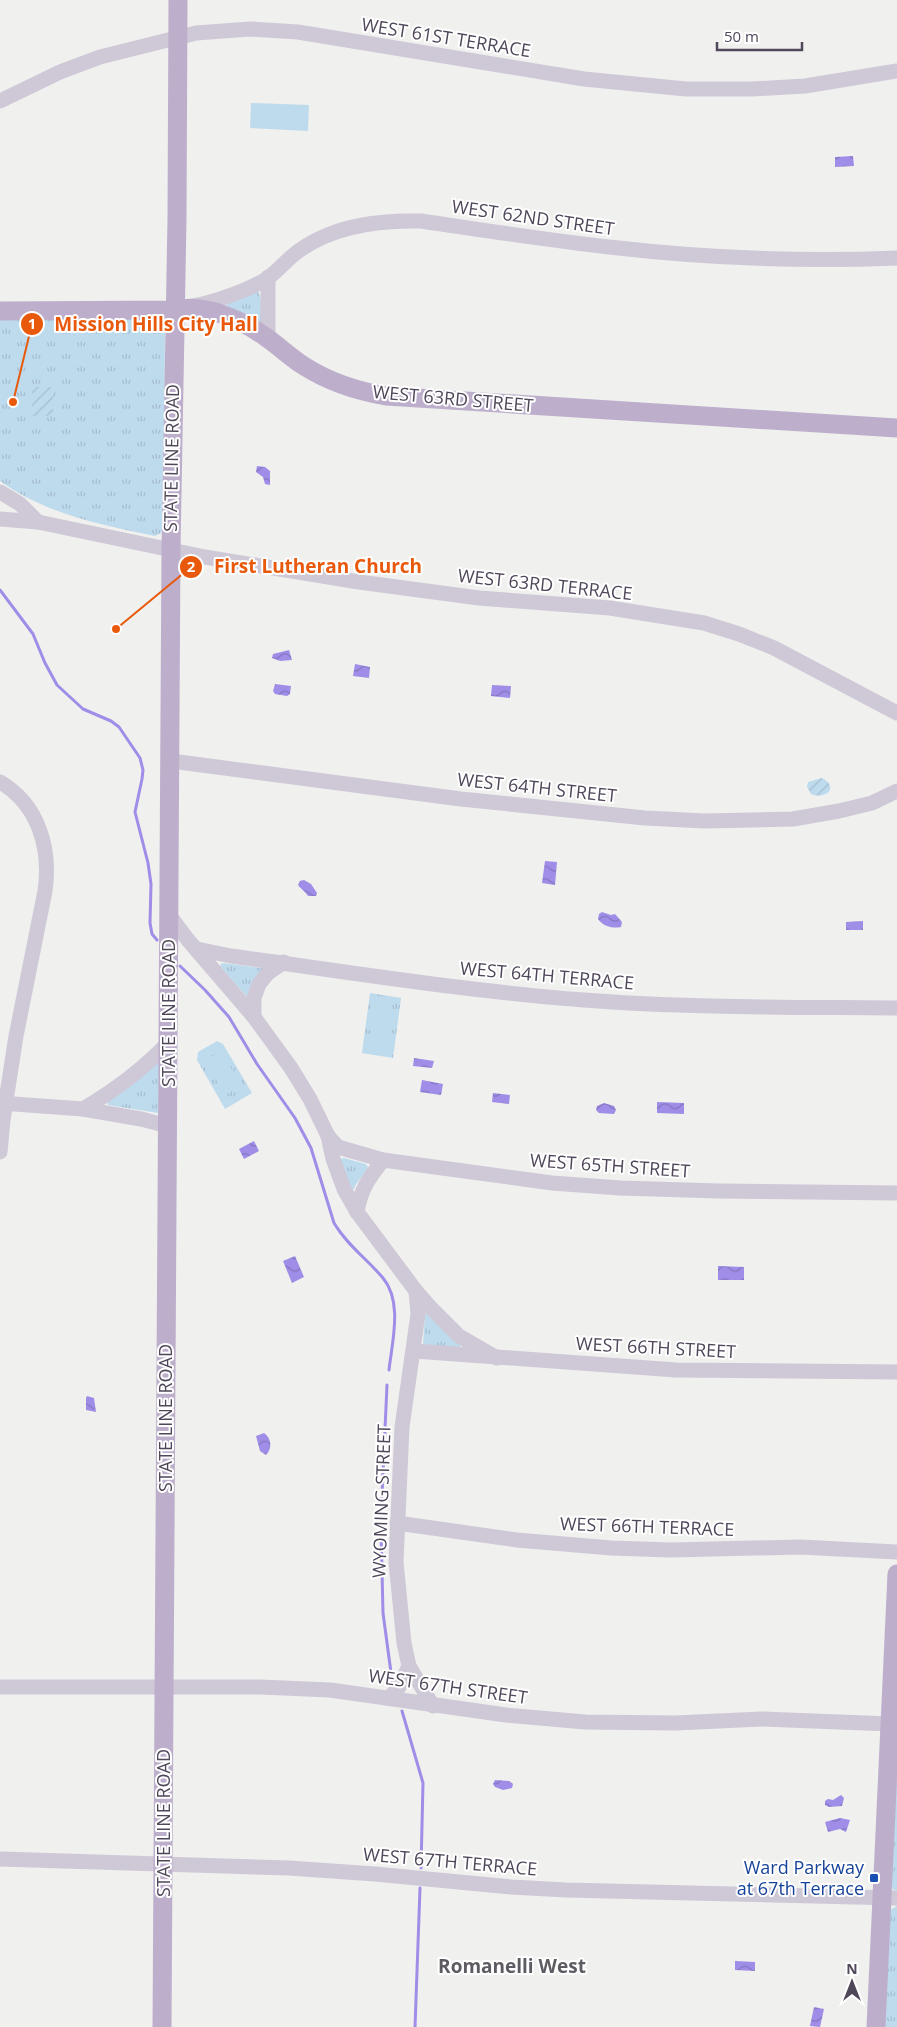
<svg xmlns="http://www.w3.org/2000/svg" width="897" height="2027" font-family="'Open Sans',sans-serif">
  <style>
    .grass { fill: url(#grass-tufts) }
    .garden { fill: url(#garden-furrows) }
    .pitch { fill: #bedbed }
    .water { fill: url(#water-waves) }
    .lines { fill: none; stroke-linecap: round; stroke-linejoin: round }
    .stream { stroke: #9f8de8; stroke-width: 3 }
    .minor { stroke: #cfc8d7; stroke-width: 15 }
    .major { stroke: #bdafcc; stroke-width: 19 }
    .transit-dot { fill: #1a4fb4; stroke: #fff; stroke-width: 2 }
    .labels { text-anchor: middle; stroke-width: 4; stroke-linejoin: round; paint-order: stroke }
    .street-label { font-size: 18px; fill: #50475a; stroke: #fff }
    .transit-label { font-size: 18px; fill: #164399; stroke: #fff; text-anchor: end }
    .neighbourhood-label { font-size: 19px; font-weight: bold; fill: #5f5b62; stroke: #fff }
    .leader { fill: none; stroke: #e8590c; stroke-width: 2 }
    .callout-dot { fill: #e8590c; stroke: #fff; stroke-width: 2 }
    .mark-label { font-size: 15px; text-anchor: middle; font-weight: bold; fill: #fff }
    .callout-label { font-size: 19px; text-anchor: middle; font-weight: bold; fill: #e8590c; stroke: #fff; stroke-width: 4; stroke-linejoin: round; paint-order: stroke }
  </style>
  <defs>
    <pattern id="grass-tufts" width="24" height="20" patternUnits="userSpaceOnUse" patternTransform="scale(1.25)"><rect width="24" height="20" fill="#bedbed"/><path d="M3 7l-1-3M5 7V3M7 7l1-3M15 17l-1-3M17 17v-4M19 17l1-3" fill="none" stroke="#a5bdce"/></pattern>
    <pattern id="garden-furrows" width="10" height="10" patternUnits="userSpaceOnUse" patternTransform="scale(1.25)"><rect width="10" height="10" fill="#bedbed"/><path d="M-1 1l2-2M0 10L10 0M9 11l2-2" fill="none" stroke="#a5bdce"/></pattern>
    <pattern id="water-waves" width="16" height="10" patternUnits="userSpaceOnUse" patternTransform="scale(1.25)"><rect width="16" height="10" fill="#9f8de8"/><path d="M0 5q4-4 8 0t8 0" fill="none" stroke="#8475bf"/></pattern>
  </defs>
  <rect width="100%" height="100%" fill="#f0f0ee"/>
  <g class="grass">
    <path d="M258 291 261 299V323L226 306 228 303Z"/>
    <path d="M144 318 162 321 165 329 164 522 161 533 155 536C101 525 46 514 0 481V319Z"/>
    <path d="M222 963 262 968 264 971 248 998 220 966Z"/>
    <path d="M370 993 401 998 393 1058 362 1053Z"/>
    <path d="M217 1041 223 1044 252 1093 225 1109 197 1060 198 1052Z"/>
    <path d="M157 1063H159L158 1113 108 1105 107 1102Z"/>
    <path d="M344 1158 366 1164 368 1167C365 1175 357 1180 354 1189H351L340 1159Z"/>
    <path d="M425 1314H428L460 1345 461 1348 423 1345Z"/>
    <path d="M897 1759V1891L894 1890 891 1887Z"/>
    <path d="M897 1906V2027H883L890 1910Z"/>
  </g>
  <g class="garden">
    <rect x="32" y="387" width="21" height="29"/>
    <path d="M822 778C839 787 827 800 811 794L807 787 808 782Z"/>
  </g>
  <g class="pitch">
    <path d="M251 103 309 105 308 131 250 128Z"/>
    <path d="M374 1005 393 1007 388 1047 369 1045Z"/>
    <path d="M221 1051 241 1085 225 1095 205 1061Z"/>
  </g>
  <g class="water">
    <path d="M853 156 854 166 835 167V157Z"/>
    <path d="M257 466 265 467 270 471V485L265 484 263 477 256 472Z"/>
    <path d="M289 650 292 660 280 661 272 658 273 654Z"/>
    <path d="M355 664 370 667 369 678 353 676Z"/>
    <path d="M275 684 291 686 290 694 287 696 275 694 273 691Z"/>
    <path d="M492 685 511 686 510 698 491 696Z"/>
    <path d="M545 861 557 862 555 885 542 883Z"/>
    <path d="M304 880 311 884 317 893 316 896H308C305 891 301 889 298 885L300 881Z"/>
    <path d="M602 912 611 915 615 914 622 922 621 927C612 929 603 926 598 919L599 914Z"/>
    <path d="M863 921V930H846V922Z"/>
    <path d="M414 1058 434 1061 432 1068 413 1066Z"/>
    <path d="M422 1080 443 1084 441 1095 420 1092Z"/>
    <path d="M493 1093 510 1095 509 1104 492 1102Z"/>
    <path d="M657 1102 684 1103V1114L657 1113Z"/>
    <path d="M604 1103 614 1106 616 1110 614 1114 599 1113 596 1110 597 1106Z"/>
    <path d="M254 1141 259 1151 244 1159 239 1149Z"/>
    <path d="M295 1256 304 1277 292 1283 283 1261Z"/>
    <path d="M718 1266 744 1267V1280H718Z"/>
    <path d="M87 1396 94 1398 96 1412 86 1410V1398Z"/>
    <path d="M264 1433C271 1438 273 1448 266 1455L260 1451 256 1436Z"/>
    <path d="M495 1780 509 1781 513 1784 512 1788 503 1790 495 1787 493 1784Z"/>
    <path d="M841 1795 844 1798 842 1806 829 1807 825 1805V1801L828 1799 833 1800Z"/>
    <path d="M840 1818 850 1820 846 1832 840 1829 828 1832 825 1822Z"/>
    <path d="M735 1961 755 1962V1971L735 1970Z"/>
    <path d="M814 2007 824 2009 820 2027 810 2026Z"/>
  </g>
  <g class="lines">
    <g class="stream">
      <path d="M0 590 33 634 45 663 57 685 83 709 111 721 119 727 140 758 143 770 142 779 135 812 148 863 151 884 150 923 152 934 157 940"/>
      <path d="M180 966 205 990 229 1017 257 1064 295 1118 311 1148 334 1223C347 1245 367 1259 383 1278 403 1302 392 1342 389 1370"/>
      <path d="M381 1517 387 1385"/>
      <path d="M381 1529 383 1613 392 1680"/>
      <path d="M402 1711 423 1783 421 1868"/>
      <path d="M415 2027 420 1888"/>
    </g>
    <g class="minor">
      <path d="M0 101 60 72 100 57 196 33 250 29 298 32 584 79 686 89H752L805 86 897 71"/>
      <path d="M193 306C215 302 249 290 268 278 279 270 288 258 300 250 335 225 379 220 421 221 483 230 546 240 609 247 704 258 801 262 897 258"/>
      <path d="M268 338V277"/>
      <path d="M0 492 20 504 38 522"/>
      <path d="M0 519 38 522 205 557 359 582 479 598 610 608 704 623 739 634 774 648 897 713"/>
      <path d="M171 761 461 799 645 818 705 821 793 819 839 811 872 803 897 791"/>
      <path d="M0 782C39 805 51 849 45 891L16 1036 3 1120 0 1152"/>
      <path d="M170 916 188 940 254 1017"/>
      <path d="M197 949 231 956C348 972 466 991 584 1000 688 1008 793 1007 897 1008"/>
      <path d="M284 962 268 973 259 984 254 998V1017L291 1068 310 1099 328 1136 333 1159 344 1189 357 1212 416 1291 430 1307 459 1336 497 1358"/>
      <path d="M0 1103 83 1109 141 1119 168 1126"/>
      <path d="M83 1109C114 1091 144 1068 169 1042"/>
      <path d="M328 1136 338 1147 383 1160 552 1183 620 1188 719 1191 897 1193"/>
      <path d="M357 1212C361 1188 369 1178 383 1160"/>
      <path d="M416 1291 418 1314 402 1427 396 1562 404 1643 409 1666 433 1706"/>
      <path d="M414 1351 676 1370 897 1372"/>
      <path d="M397 1523 517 1540 611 1548 671 1550 800 1547 897 1552"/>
      <path d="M0 1687H260L330 1690 506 1715 585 1722 675 1723 762 1719 891 1724"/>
      <path d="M389 1698 399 1687 409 1666"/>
      <path d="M0 1859 289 1868 375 1874 511 1887 566 1890 897 1898"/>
    </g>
    <g class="major">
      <path d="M0 311 174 310C206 303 242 320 267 338 280 347 291 358 304 366 329 382 357 391 386 396L897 428"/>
      <path d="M162 2027 171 549 177 219 178 0"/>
      <path d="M876 2027 897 1574"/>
    </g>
  </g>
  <rect class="transit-dot" x="869" y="1873" width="10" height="10" rx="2.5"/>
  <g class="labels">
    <g class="street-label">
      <text transform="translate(446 38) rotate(9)" y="6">WEST 61ST TERRACE</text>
      <text transform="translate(533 218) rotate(8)" y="6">WEST 62ND STREET</text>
      <text transform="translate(453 399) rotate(5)" y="6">WEST 63RD STREET</text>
      <text transform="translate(172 458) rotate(-89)" y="6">STATE LINE ROAD</text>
      <text transform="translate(545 585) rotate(6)" y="6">WEST 63RD TERRACE</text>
      <text transform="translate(537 788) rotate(6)" y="6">WEST 64TH STREET</text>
      <text transform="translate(547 976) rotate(5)" y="6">WEST 64TH TERRACE</text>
      <text transform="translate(169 1013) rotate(-90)" y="6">STATE LINE ROAD</text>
      <text transform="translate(610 1166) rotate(4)" y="6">WEST 65TH STREET</text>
      <text transform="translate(656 1348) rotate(3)" y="6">WEST 66TH STREET</text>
      <text transform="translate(166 1418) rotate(-90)" y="6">STATE LINE ROAD</text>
      <text transform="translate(382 1501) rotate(-88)" y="6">WYOMING STREET</text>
      <text transform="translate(647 1527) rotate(2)" y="6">WEST 66TH TERRACE</text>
      <text transform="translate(448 1687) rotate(8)" y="6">WEST 67TH STREET</text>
      <text transform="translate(164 1823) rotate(-90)" y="6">STATE LINE ROAD</text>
      <text transform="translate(450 1862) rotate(5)" y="6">WEST 67TH TERRACE</text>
    </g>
    <g class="transit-label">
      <text x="864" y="1874">Ward Parkway<tspan x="864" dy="21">at 67th Terrace</tspan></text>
    </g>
    <g class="neighbourhood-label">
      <text x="512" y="1973">Romanelli West</text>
    </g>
  </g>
  <path class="leader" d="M13 402L32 324M116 629L191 567"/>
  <g class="callout-dot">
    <circle cx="13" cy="402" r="5"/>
    <circle cx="116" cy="629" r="5"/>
    <circle cx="32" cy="324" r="12"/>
    <circle cx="191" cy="567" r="12"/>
  </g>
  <g class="mark-label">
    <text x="32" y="329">1</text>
    <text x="191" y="572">2</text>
  </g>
  <g class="callout-label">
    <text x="156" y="331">Mission Hills City Hall</text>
    <text x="318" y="573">First Lutheran Church</text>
  </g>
  <g transform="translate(852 1982)" stroke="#ffffff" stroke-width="4" paint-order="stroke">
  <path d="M0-4L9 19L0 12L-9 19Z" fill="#50475a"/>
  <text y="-8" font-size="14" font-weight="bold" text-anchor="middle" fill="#50475a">N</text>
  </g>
  <path d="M717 42v8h85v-8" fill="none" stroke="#50475a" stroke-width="2.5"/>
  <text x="724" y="42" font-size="15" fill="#50475a" stroke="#ffffff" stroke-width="4" paint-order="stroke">50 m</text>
</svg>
